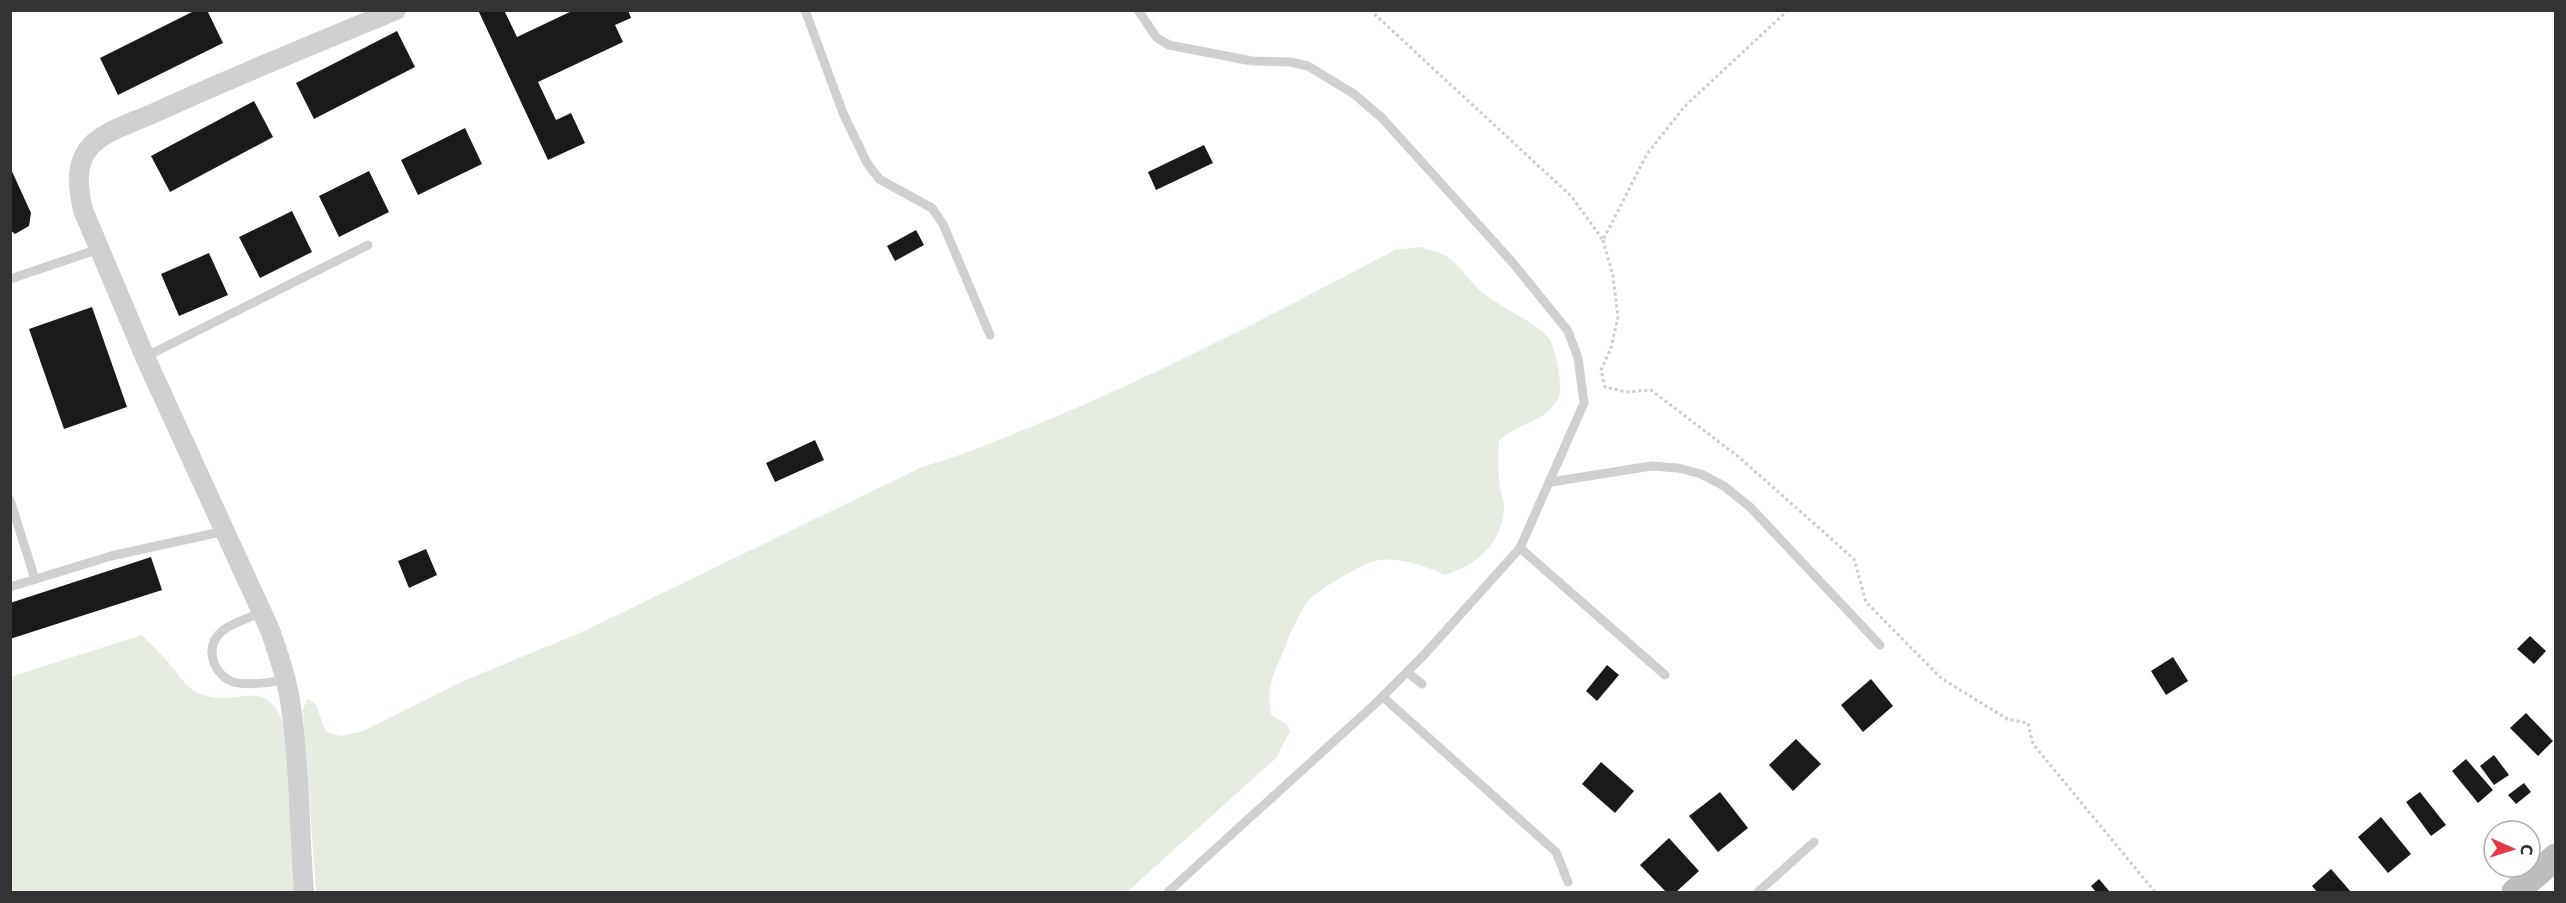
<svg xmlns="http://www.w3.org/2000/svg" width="2566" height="903" font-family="Commissioner,sans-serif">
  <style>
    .green { fill: #e6ecdf }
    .building { fill: #1a1a1a }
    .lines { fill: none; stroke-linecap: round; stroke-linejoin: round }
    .path { stroke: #cdcdcd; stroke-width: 3; stroke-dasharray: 3 3; stroke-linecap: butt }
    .lane { stroke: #d0d0d0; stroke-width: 9 }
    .street { stroke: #d0d0d0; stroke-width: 20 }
    .secondary { stroke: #bdbdbd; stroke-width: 27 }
  </style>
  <rect width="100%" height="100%" fill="#fff"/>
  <g class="green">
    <path d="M1420 247C1428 250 1439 251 1446 256 1461 265 1469 282 1482 292 1499 307 1538 323 1550 340 1556 351 1564 387 1558 399 1545 423 1517 423 1499 441 1498 456 1498 472 1500 487 1501 495 1505 503 1504 510 1501 545 1476 565 1445 575 1426 566 1400 557 1379 560 1365 562 1317 590 1308 601 1297 616 1291 632 1284 650 1273 676 1266 685 1271 715L1286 724 1290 731 1276 758 1127 892H316L303 710 307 699 315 703 326 732 341 736 363 731 463 681 580 633 922 467C968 454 1011 435 1055 417 1171 368 1283 309 1395 250Z"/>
    <path d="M142 635C152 645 162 655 171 666 177 672 182 681 189 687 231 720 271 659 288 742L299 892H11L10 677Z"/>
  </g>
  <g class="building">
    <path d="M196 10H207L223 43 118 95 100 58Z"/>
    <path d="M478 10H504L517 37 574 10H628L631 18 615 25 623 42 538 82 556 120 571 113 585 143 548 160Z"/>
    <path d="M397 31 415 67 314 119 296 83Z"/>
    <path d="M254 101 273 137 170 192 151 156Z"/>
    <path d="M465 128 482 164 418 195 401 160Z"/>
    <path d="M1204 145 1213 163 1156 190 1148 172Z"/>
    <path d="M10 167 31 213 29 226 15 234 10 230Z"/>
    <path d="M369 171 389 212 339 237 319 196Z"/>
    <path d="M292 211 312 252 260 278 239 237Z"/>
    <path d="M916 230 924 245 895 261 887 246Z"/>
    <path d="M209 253 228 295 179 316 161 274Z"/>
    <path d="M92 307 127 407 64 429 29 329Z"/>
    <path d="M815 440 824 460 775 482 766 463Z"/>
    <path d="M426 549 437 575 409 588 398 561Z"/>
    <path d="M151 557 162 590 10 639V603Z"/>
    <path d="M2530 636 2546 651 2534 664 2517 649Z"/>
    <path d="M2173 657 2188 681 2166 695 2151 671Z"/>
    <path d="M1607 665 1619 675 1597 701 1586 691Z"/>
    <path d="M1871 679 1893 706 1863 732 1841 705Z"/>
    <path d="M2526 713 2553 741 2538 756 2510 728Z"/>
    <path d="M1796 739 1821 764 1793 791 1769 765Z"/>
    <path d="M2494 755 2509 775 2494 785 2480 766Z"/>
    <path d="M2466 759 2493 790 2478 803 2452 771Z"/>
    <path d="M1601 762 1634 791 1615 813 1582 784Z"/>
    <path d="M2524 783 2531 792 2516 804 2508 795Z"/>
    <path d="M1720 792 1748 828 1718 852 1689 816Z"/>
    <path d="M2420 792 2446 825 2431 836 2406 802Z"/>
    <path d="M2381 817 2411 854 2388 873 2358 837Z"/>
    <path d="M1669 838 1699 871 1676 892H1666L1640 865Z"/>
    <path d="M2331 869 2351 892H2317L2312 886Z"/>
    <path d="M2099 879 2110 892H2096L2091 886Z"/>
  </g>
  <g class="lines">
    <g class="path">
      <path d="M1370 10 1571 196 1603 240 1647 154 1684 107 1788 10"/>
      <path d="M1603 240 1613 276 1618 317 1611 348 1601 370 1605 387 1626 392 1651 390 1740 458 1854 559 1866 602 1941 678 2007 719 2028 723 2033 744 2155 892"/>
    </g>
    <g class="lane">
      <path d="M805 10 843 113 867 163 879 179 932 208 943 224 990 335"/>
      <path d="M1138 10 1157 38 1169 45 1252 61 1290 62 1308 66 1354 94 1382 118 1513 263 1568 331 1578 358 1584 403 1520 548 1423 656 1375 704 1168 892"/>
      <path d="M10 279 99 249"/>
      <path d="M145 357 368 245"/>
      <path d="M1551 482 1651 466 1678 468 1701 474 1724 486 1750 507 1880 645"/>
      <path d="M10 500 35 579"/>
      <path d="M1520 548 1665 675"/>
      <path d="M10 587 111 556 225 531"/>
      <path d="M262 613C239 621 203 630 214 663 218 672 224 679 233 682 249 686 269 682 285 680"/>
      <path d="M1407 672 1422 684"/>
      <path d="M1383 697 1556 852 1568 882"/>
      <path d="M1758 892 1814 842"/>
    </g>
    <path class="street" d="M304 892C299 829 300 764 290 700 286 676 278 653 270 630L145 357 83 210C79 192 75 170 86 152 99 132 132 123 152 114 232 77 314 44 396 10"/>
    <path class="secondary" d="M2515 892 2556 857"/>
  </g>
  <rect width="2566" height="903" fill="none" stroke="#333333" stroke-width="24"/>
  <g transform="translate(2512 849) rotate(93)"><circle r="28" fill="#ffffff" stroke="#adadad" stroke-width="1.5"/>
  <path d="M0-4.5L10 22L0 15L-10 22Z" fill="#e63946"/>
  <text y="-9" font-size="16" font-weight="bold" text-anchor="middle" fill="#333333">С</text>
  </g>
</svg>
